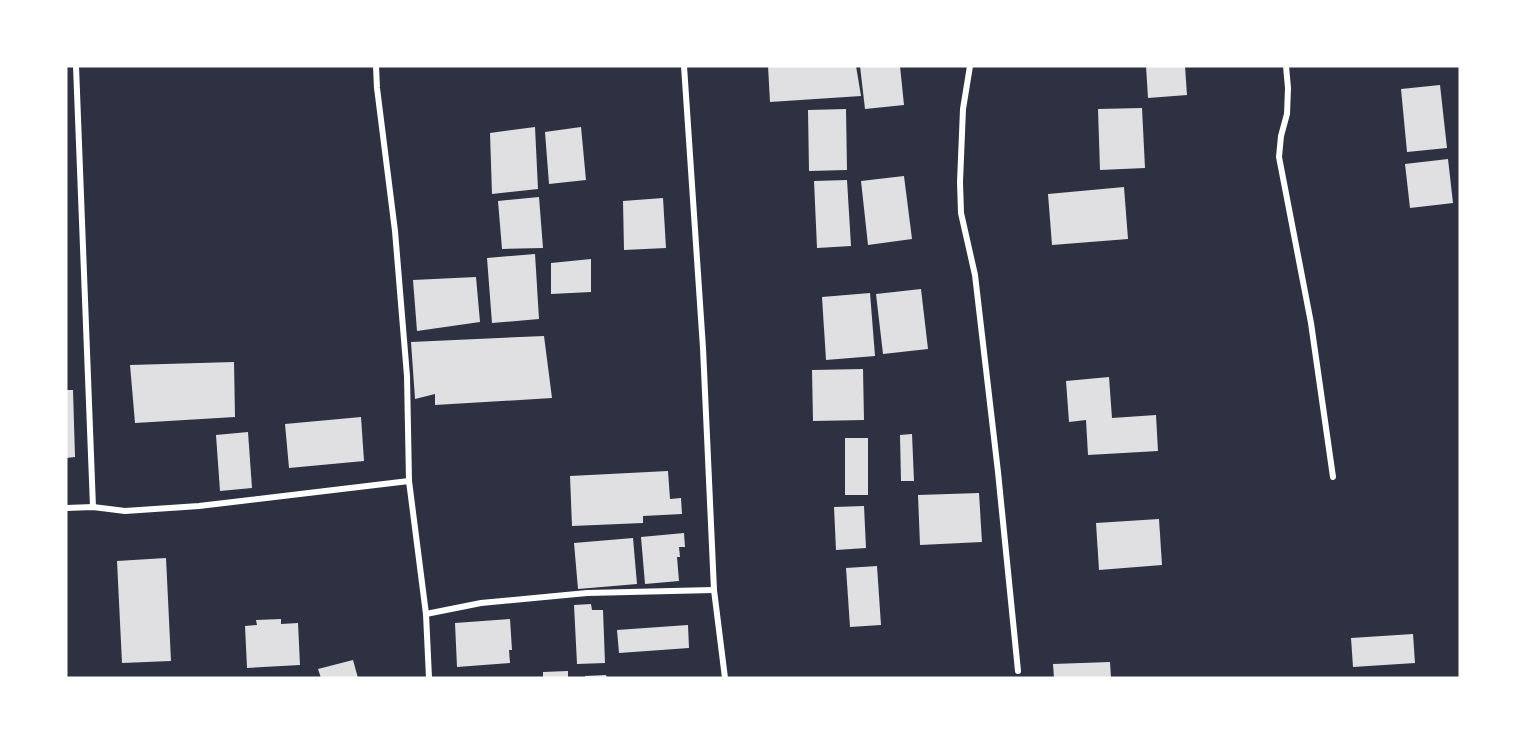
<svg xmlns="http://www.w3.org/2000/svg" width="1526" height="744" font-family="'Asap Condensed',sans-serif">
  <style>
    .building { fill: #e0e0e3 }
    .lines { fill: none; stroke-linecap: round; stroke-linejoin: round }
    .minor { stroke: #fff; stroke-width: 6 }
  </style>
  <rect width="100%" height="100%" fill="#2d3142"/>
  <g class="building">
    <path d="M768 66H856L861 96 770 102Z"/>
    <path d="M860 66H900L904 105 865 109Z"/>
    <path d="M1146 66H1185L1187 95 1148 98Z"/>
    <path d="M1440 85 1447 148 1407 152 1401 89Z"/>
    <path d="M1142 108 1145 168 1100 170 1098 109Z"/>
    <path d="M846 109 847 170 809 171 808 110Z"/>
    <path d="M535 127 538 189 492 194 490 133Z"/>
    <path d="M581 127 586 180 549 184 545 132Z"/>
    <path d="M1448 159 1453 203 1410 208 1405 164Z"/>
    <path d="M904 176 912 239 868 245 861 181Z"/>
    <path d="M847 180 851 246 817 248 814 181Z"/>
    <path d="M1124 187 1128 239 1052 245 1048 194Z"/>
    <path d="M539 197 543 248 502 249 498 201Z"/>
    <path d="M663 198 666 248 624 250 623 201Z"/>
    <path d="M535 254 539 319 492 323 487 258Z"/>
    <path d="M591 259V292L551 294V263Z"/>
    <path d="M476 277 480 322 417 331 413 280Z"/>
    <path d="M921 289 928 349 883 354 876 294Z"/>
    <path d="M870 293 875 356 826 360 822 297Z"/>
    <path d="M544 336 552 398 435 405V394L415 399 411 342Z"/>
    <path d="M234 362 235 417 135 423 130 365Z"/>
    <path d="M863 369 864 420 813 421 812 370Z"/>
    <path d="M1109 377 1112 418 1156 415 1158 451 1088 455 1086 420 1069 422 1066 381Z"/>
    <path d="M66 390H73L75 457 66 458Z"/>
    <path d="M361 417 364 461 289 468 285 424Z"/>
    <path d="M248 432 252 488 220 491 216 435Z"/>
    <path d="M912 434 914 481H901L900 435Z"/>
    <rect x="845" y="438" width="23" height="57"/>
    <path d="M668 471 670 499 681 498 682 514 643 516V523L572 526 570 476Z"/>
    <path d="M979 493 982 542 920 545 918 495Z"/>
    <path d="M864 506 866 548 836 550 834 507Z"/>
    <path d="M1159 519 1162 565 1099 570 1096 523Z"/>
    <path d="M684 533 685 547H679L680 557H677L679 581 645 584 641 537Z"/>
    <path d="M633 538 637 584 578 589 574 543Z"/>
    <path d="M166 558 171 661 122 663 117 561Z"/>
    <path d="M877 566 881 625 850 627 846 568Z"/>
    <path d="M591 604 592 610H603L605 663 577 664 574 605Z"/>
    <path d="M281 619V624L298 623 300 665 247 668 245 626 257 625 256 620Z"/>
    <path d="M510 619 512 650H509L510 663 457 667 455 623Z"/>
    <path d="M688 625 689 648 619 653 617 630Z"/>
    <path d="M1413 634 1415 663 1353 667 1351 638Z"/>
    <path d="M353 660 358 678H321L318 669Z"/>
    <path d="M1110 662 1111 678H1054L1053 664Z"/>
    <path d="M568 671V678H543V672Z"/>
    <path d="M606 675 607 678H585V676Z"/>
  </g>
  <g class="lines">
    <g class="minor">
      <path d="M76 66 93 507"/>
      <path d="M376 66 377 88 395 231 407 376 409 481 426 614 429 678"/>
      <path d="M684 66 703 348 714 590 725 678"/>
      <path d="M970 66 963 109 960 182 961 213 975 275 998 472 1018 671"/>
      <path d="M1286 66 1288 88 1287 114 1281 136 1279 157 1311 323 1333 477"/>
      <path d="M66 508 93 507 125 511 199 506 409 481"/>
      <path d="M426 614 481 603 587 593 714 590"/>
    </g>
  </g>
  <rect width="1526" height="744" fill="none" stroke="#ffffff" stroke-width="135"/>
</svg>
